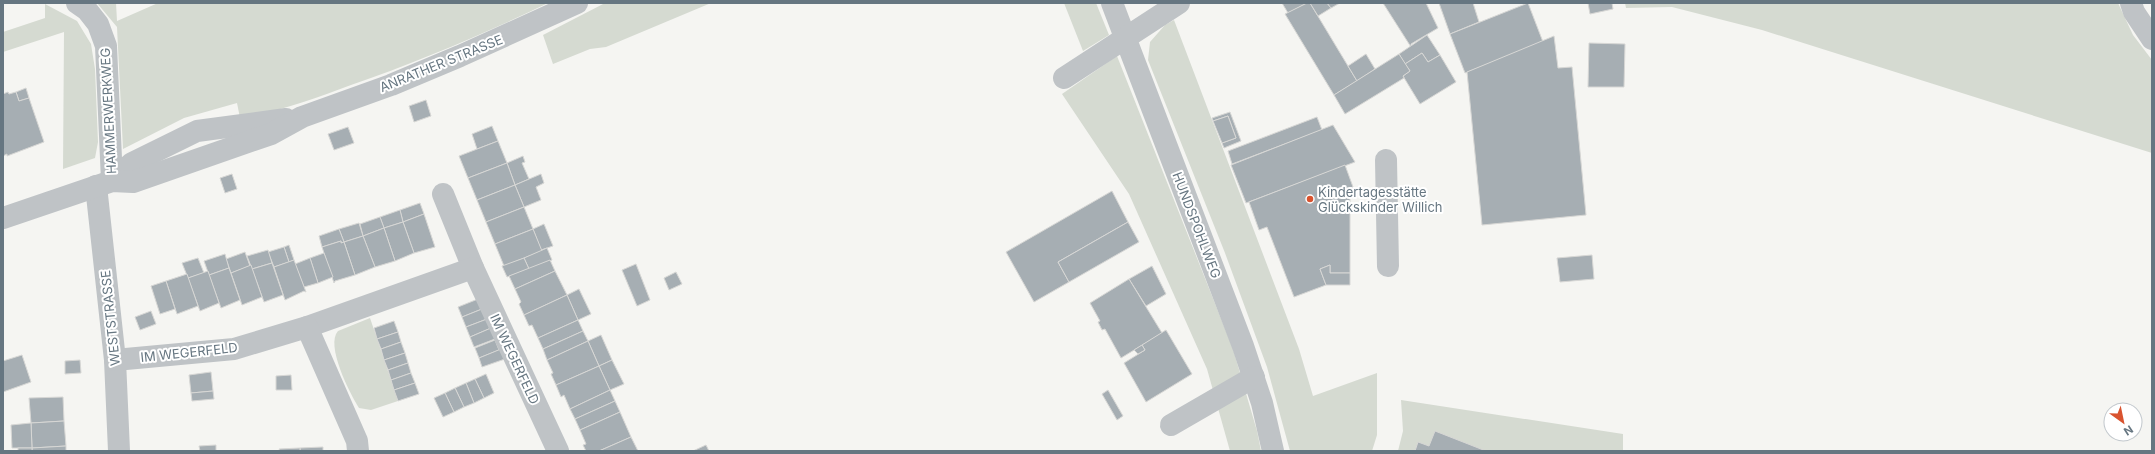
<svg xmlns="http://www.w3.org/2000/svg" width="2155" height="454" font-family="Inter,sans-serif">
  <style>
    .green { fill: #d5dad1 }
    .building { fill: #a6aeb3; stroke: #d7d7d5 }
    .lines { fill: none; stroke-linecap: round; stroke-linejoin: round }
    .minor { stroke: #bfc3c6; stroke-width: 22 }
    .poi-dot { fill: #d9532f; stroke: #fff; stroke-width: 1.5 }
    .labels { text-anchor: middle; stroke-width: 4; stroke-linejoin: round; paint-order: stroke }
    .street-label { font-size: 13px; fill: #667681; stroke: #fff }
    .poi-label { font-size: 13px; fill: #667681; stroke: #fff; text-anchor: start }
  </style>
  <rect width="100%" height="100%" fill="#f5f5f2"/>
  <g class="green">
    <path d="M97 3H116L117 21 158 3H548C484 34 417 62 351 85 314 99 278 112 240 118L237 103 184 118 123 149 117 27Z"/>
    <path d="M605 3H711L606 47 590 49 553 64 543 35Z"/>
    <path d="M1064 3H1096L1109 35 1083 51Z"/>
    <path d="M1625 3H2118L2133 35 2152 60V153L1762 30 1672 7 1626 8Z"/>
    <path d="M45 4 77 21 91 44 95 69 98 142 95 158 63 169 64 32 3 52V32L45 18Z"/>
    <path d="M1174 20 1299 349 1313 396 1377 373V435L1372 451H1290L1267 367 1225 253 1148 60 1150 42 1165 25Z"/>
    <path d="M1117 56 1233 349 1257 431 1261 451H1230L1207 369 1129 194 1062 94Z"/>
    <path d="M370 318 398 401 371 410 359 408C350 394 325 345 338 331Z"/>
    <path d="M1401 400 1623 434V451H1398L1403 431Z"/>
  </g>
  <g class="building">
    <path d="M1282 3H1307L1288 13Z"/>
    <path d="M1307 3H1310L1357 81 1334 95 1285 14Z"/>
    <path d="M1310 3H1327L1331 8 1318 16Z"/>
    <path d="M1327 3H1340L1331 8Z"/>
    <path d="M1383 3H1426L1438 28 1411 44V47Z"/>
    <path d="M1439 3H1473L1479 22 1450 34Z"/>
    <path d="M1528 3 1543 42 1465 73 1450 34Z"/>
    <path d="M1588 3H1612L1613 9 1590 14Z"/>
    <path d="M1427 35 1440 55 1428 62 1422 53 1405 64 1399 54Z"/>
    <path d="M1554 36 1558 68 1572 67 1586 215 1482 225 1467 72Z"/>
    <path d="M1589 43 1625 44 1624 87H1588Z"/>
    <path d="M1422 53 1428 62 1440 55 1456 82 1420 104 1403 76 1410 71 1405 64Z"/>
    <path d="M1366 54 1375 69 1357 81 1348 66Z"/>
    <path d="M1399 54 1410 71 1403 76 1404 78 1345 114 1334 95Z"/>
    <path d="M26 88 29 98 19 101 16 92Z"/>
    <path d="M8 92 9 94 16 92 19 101 29 98 44 142 7 156V154L3 156V94Z"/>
    <path d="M426 100 431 116 414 122 409 106Z"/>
    <path d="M1230 112 1241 141 1224 148 1222 143 1236 138 1228 116 1213 121 1212 118Z"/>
    <path d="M1228 116 1236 138 1222 143 1213 121Z"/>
    <path d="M1317 117 1322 130 1232 164 1228 151Z"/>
    <path d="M1333 125 1355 162 1246 203 1231 165Z"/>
    <path d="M492 126 498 141 477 149 472 134Z"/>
    <path d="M348 127 354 143 334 150 328 134Z"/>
    <path d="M498 141 507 163 468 178 459 156Z"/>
    <path d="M523 156 525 162 522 163 529 179 515 185 507 163Z"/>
    <path d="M507 163 515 185 477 200 468 178Z"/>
    <path d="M1345 165 1353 187 1350 188V273H1330V265L1320 269 1326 285 1294 297 1267 227 1259 230 1249 202Z"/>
    <path d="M232 174 237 189 225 193 220 178Z"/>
    <path d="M541 174 544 183 536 187 541 200 524 207 515 185Z"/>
    <path d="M515 185 524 207 486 222 477 200Z"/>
    <path d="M1112 191 1128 222 1058 262 1069 282 1034 302 1006 252Z"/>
    <path d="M420 203 424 214 403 222 400 210Z"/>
    <path d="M524 207 533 229 495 244 486 222Z"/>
    <path d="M400 210 403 222 384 228 380 217Z"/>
    <path d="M424 214 435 247 414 253 403 222Z"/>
    <path d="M380 217 384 228 363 236 360 224Z"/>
    <path d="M403 222 414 253 395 261 384 228Z"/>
    <path d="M1128 222 1139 242 1069 282 1058 262Z"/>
    <path d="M359 223 363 236 344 242 339 229Z"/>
    <path d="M544 224 553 246 541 250 533 229Z"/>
    <path d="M384 228 395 261 375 267 363 236Z"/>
    <path d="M339 229 344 242 341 243V241L322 247 319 236Z"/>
    <path d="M533 229 542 251 504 266 495 244Z"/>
    <path d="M363 236 375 267 355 275 344 242Z"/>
    <path d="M341 241V243L344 242 355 275 335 281 334 283 322 247Z"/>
    <path d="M289 245 294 260 289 262 284 247Z"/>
    <path d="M284 247 289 262 274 267 268 252Z"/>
    <path d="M547 248 552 260 529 269 524 258Z"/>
    <path d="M268 250 272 263 252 269 247 256Z"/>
    <path d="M245 252 250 266 231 273 226 259Z"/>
    <path d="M324 253 333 277 318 283 310 258Z"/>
    <path d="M225 254 229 268 209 275 204 261Z"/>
    <path d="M1592 255 1594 279 1560 282 1557 258Z"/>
    <path d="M198 258 204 273 188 278 182 263Z"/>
    <path d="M310 258 318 283 304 287 295 264Z"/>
    <path d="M524 258 529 269 507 277 502 266Z"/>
    <path d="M294 260 306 292 304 291 285 300 274 267Z"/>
    <path d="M550 260 555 271 515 289 509 276Z"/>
    <path d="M272 263 283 295 264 302 252 269Z"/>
    <path d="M636 264 650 300 637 306 622 270Z"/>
    <path d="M251 265 262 297 242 305 231 273Z"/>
    <path d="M1330 265V273H1350V285H1326L1320 269Z"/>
    <path d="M1152 266 1166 294 1146 306 1129 279Z"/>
    <path d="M229 268 240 300 221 308 209 275Z"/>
    <path d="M208 271 219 303 200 311 188 278Z"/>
    <path d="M555 271 567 295 524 315 519 304 521 302 515 289Z"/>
    <path d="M676 272 682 284 669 290 664 278Z"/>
    <path d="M187 274 198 306 177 314 166 281Z"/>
    <path d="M1129 279 1162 333 1121 358 1105 329 1102 330 1098 322 1100 321 1090 303Z"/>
    <path d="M166 281 175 309 160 314 151 286Z"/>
    <path d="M579 289 591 314 578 320 567 295Z"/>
    <path d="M567 295 578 320 538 338 532 325 529 326 524 315Z"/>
    <path d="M478 299 482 309 462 317 458 307Z"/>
    <path d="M482 309 487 319 466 327 462 317Z"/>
    <path d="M151 311 156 324 140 330 135 317Z"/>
    <path d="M487 319 491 328 470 337 466 327Z"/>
    <path d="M578 320 583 331 543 349 538 338Z"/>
    <path d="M394 321 398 332 377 339 374 328Z"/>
    <path d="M491 328 495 339 474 347 470 337Z"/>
    <path d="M1166 330 1192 374 1146 402 1124 363 1145 350 1142 345Z"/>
    <path d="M583 331 588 341 547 360 543 349Z"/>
    <path d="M398 332 401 342 381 349 377 339Z"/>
    <path d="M601 335 612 360 599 366 588 341Z"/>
    <path d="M495 340 499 350 479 358 475 348Z"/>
    <path d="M588 341 599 366 556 385 551 374 553 373 547 360Z"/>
    <path d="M401 342 405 353 384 360 381 349Z"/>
    <path d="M1142 345 1145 350 1138 354 1134 350Z"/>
    <path d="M501 349 505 359 482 367 479 358Z"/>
    <path d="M405 353 408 363 388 370 384 360Z"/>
    <path d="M22 355 31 382 3 392V361Z"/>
    <path d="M80 360 81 373 65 374V361Z"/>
    <path d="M612 360 624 384 610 390 599 366Z"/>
    <path d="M408 363 411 373 391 380 388 370Z"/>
    <path d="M599 366 610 390 570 409 564 395 561 397 556 385Z"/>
    <path d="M211 372 213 391 191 393 189 375Z"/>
    <path d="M411 373 415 383 394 390 391 380Z"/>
    <path d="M486 374 494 393 484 398 475 379Z"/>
    <path d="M291 375 292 390H276V376Z"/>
    <path d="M475 379 484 398 474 403 466 383Z"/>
    <path d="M415 383 419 394 398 401 394 390Z"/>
    <path d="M466 383 474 403 464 407 455 388Z"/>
    <path d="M455 388 464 407 454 412 445 393Z"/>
    <path d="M610 390 615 401 575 419 570 409Z"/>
    <path d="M1108 390 1123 416 1117 420 1102 394Z"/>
    <path d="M213 391 214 399 192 401 191 393Z"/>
    <path d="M445 393 454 412 443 417 434 398Z"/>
    <path d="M63 397 64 421 31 423 29 398Z"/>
    <path d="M615 401 620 412 580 430 575 419Z"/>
    <path d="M620 412 631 437 599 451H586L583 445 586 444 580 430Z"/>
    <path d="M64 421 66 446 32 448 31 423Z"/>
    <path d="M31 423 32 448H12L11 425Z"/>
    <path d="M1435 431 1486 451H1415L1418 442 1429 446Z"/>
    <path d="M631 437 638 451H599Z"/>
    <path d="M216 445V451H200L199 446Z"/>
    <path d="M706 445 709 451H693Z"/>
    <path d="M66 446V451H32V448Z"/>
    <path d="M323 447V451H300V448Z"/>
    <rect x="18" y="448" width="14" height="3"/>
    <path d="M300 448V451H280L279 449Z"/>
  </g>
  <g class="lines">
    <g class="minor">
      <path d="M77 3 87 10 98 24 106 46 112 181"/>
      <path d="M1112 3 1243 346 1262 403 1273 451"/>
      <path d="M2131 3 2134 12 2152 39"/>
      <path d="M1064 78 1179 3"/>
      <path d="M1386 160 1388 266"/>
      <path d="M112 181 132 163 197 131 286 119"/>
      <path d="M96 186 115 360 119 451"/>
      <path d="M443 194 473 268"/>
      <path d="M3 218 112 181 133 182 271 134 302 117 391 85 460 56 577 3"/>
      <path d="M307 327 473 268 558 451"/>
      <path d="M115 360 234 349 307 327 357 441 358 451"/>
      <path d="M1171 425 1254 377"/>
    </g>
  </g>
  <circle class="poi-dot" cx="1310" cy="199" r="4"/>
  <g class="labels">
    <g class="street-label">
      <text transform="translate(441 63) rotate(-22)" y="5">ANRATHER STRASSE</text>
      <text transform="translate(108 111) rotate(-93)" y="5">HAMMERWERKWEG</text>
      <text transform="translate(1197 225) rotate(69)" y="5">HUNDSPOHLWEG</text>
      <text transform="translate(110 318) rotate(-96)" y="5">WESTSTRASSE</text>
      <text transform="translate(189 352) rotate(-6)" y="5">IM WEGERFELD</text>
      <text transform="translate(515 359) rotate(65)" y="5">IM WEGERFELD</text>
    </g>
    <g class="poi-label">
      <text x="1318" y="197">Kindertagesstätte<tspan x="1318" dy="15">Glückskinder Willich</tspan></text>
    </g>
  </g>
  <rect width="2155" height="454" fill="none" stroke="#667681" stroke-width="8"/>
  <g transform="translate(2123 422) rotate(147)"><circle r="19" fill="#ffffff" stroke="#c2c8cd"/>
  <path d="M0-3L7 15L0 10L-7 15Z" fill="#d9532f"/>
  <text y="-6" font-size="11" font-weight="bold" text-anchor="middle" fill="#667681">N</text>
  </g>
</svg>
